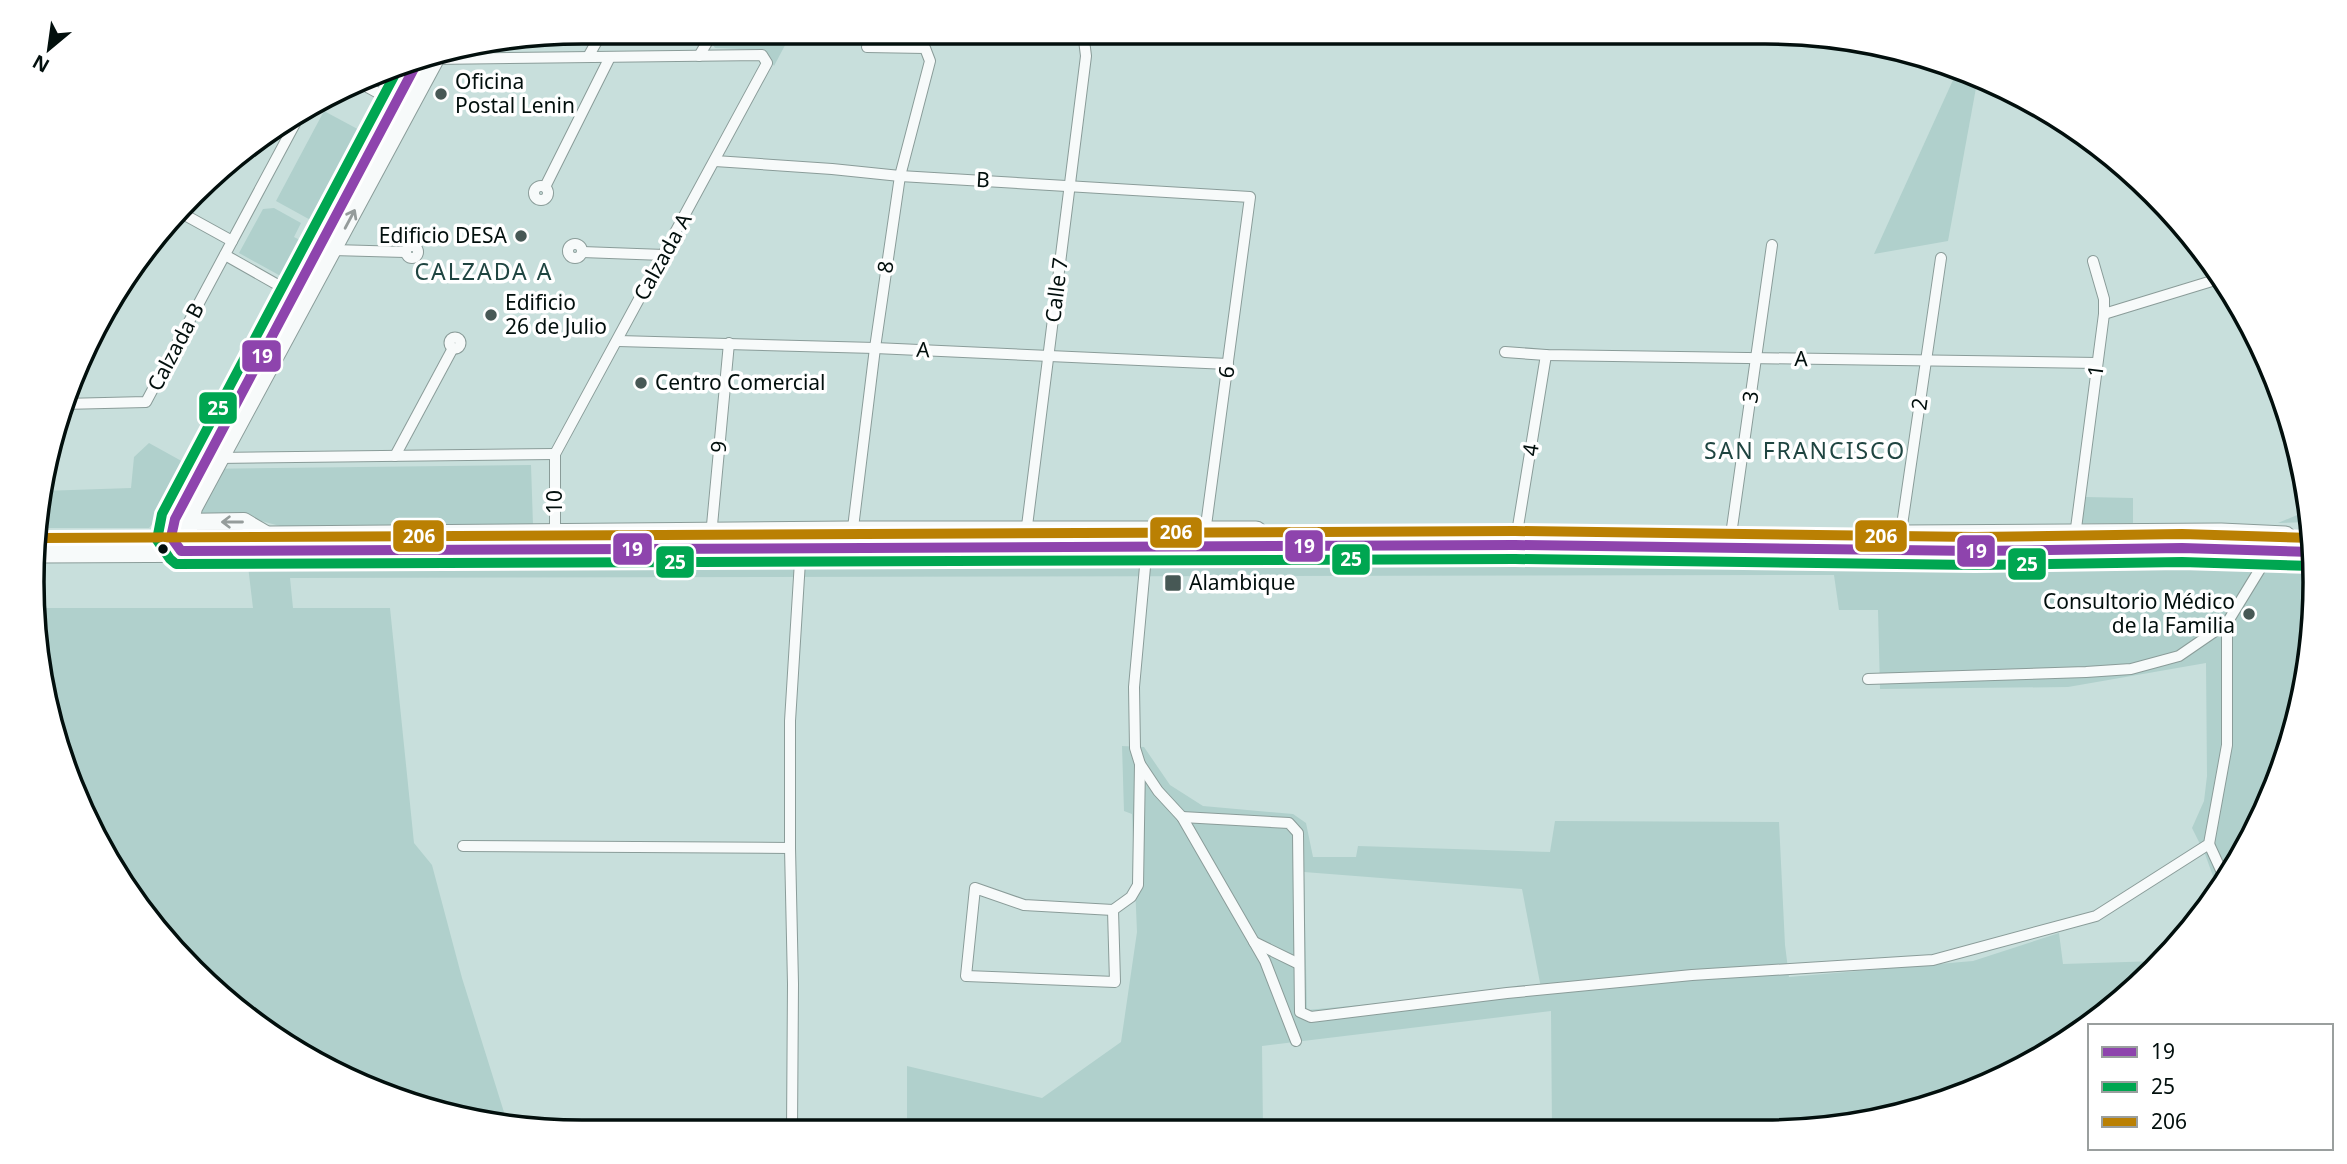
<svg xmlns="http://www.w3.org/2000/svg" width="2347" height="1164" font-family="'Noto Sans',sans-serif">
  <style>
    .green { fill: #b0d0cc; fill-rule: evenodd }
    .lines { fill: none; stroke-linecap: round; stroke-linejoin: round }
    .street-casing { stroke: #8a9c99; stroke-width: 12 }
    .secondary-casing { stroke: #8a9c99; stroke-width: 18 }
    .highway-casing { stroke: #8a9c99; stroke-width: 23 }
    .street { stroke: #f7fafa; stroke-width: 10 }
    .secondary { stroke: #f7fafa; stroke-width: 16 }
    .highway { stroke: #f7fafa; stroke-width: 21 }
    .bus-1-casing { stroke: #fff; stroke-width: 16 }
    .bus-2-casing { stroke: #fff; stroke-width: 16 }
    .bus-3-casing { stroke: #fff; stroke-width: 16 }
    .bus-1 { stroke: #8e44ad; stroke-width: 10 }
    .bus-2 { stroke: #00a651; stroke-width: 10 }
    .bus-3 { stroke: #ba8003; stroke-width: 10 }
    .oneway { stroke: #959c9b }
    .poi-dot { fill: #475855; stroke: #fff; stroke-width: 2.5 }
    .bus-dot { fill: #020f0d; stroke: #fff; stroke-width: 2.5 }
    .labels { text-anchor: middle; stroke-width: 7; stroke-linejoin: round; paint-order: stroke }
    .poi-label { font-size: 21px; fill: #020f0d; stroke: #fff; text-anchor: start }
    .street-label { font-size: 21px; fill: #020f0d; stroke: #fff }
    .neighbourhood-label { font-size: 23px; letter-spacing: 2px; fill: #1f4541; stroke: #fff }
    .rim { fill: none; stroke: #020f0d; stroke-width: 3.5 }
    .line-badge { stroke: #fff; stroke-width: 2.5 }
    .badge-label { font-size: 19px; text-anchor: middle; font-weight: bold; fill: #fff }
  </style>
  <rect width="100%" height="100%" fill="#c8dfdc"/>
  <g class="green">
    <path d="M717 32H792L774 66 764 50 715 48 711 42Z"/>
    <path d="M1958 69 1978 77 1948 241 1874 254Z"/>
    <path d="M324 111 365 133 316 223 276 201Z"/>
    <path d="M274 208 301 223 294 237 306 243 286 279 239 253 263 209Z"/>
    <path d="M149 443 196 469 531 465 533 525 280 526 246 517 161 514 149 528H40L42 491 131 488 134 457Z"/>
    <path d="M2085 497 2133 498V523H2082Z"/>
    <path d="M2309 510 2311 522 2278 523Z"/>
    <path d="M2312 552 2314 618 2297 724 2259 825 2218 890 2205 854 2192 828 2204 801 2207 776 2206 663 2068 687 1880 689 1878 610H1839L1834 575 290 578 293 608H390L414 843 432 865 462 978 508 1125 440 1114 339 1076 193 972 88 825 36 653 38 608H253L248 566 1071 558 2003 562 2266 559Z"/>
    <path d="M1122 746 1144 747 1170 785 1203 806 1293 814 1306 823 1313 857H1356L1358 846 1550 852 1555 821 1779 822 1785 945 1789 977 1973 961 2059 933 2063 964 2158 961 2100 1019 1975 1091 1836 1128 1552 1129 1551 1011 1262 1046 1263 1129 907 1130V1066L1042 1098 1121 1042 1137 932 1132 814 1124 811ZM1304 872 1522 889 1541 988 1307 1010Z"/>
  </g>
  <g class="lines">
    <defs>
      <g id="street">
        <path d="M699 56 713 32"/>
        <path d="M588 57 602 32"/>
        <path d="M432 59 762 55 767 63 555 454V535"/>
        <path d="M362 84 400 105"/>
        <path d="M715 161 832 169 900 176 1250 197 1205 533"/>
        <circle cx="541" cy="193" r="7"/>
        <path d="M545 187 610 57"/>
        <path d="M183 214 232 241"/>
        <circle cx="575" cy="251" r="7"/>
        <circle cx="412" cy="252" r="6"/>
        <path d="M333 250 405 252"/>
        <path d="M582 252 664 255"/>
        <path d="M225 255 299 297"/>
        <path d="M2104 314 2212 281 2219 275"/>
        <circle cx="455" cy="343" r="5.5"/>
        <path d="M618 341 875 348 1228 364"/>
        <path d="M1505 352 1546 355 2097 363"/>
        <path d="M63 404 146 402 298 118"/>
        <path d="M68 404 69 386"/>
        <path d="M395 456 453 348"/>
        <path d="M216 458 555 454"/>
        <path d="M1026 534 1086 56 1083 32"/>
        <path d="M711 536 729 343"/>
        <path d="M852 536 875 348 900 176 930 61 925 48 867 47"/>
        <path d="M2075 536 2104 314V299L2093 261"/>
        <path d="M1900 539 1941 258"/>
        <path d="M1147 545 1134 687 1135 748 1140 764 1158 791 1182 817 1265 961 1296 1041"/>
        <path d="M1515 545 1546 355"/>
        <path d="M1729 549 1772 245"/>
        <path d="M1868 679 2086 672 2131 669 2179 656 2227 623"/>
        <path d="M1182 817 1289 823 1298 833 1300 1012 1311 1017 1507 993 1692 975 1933 960 2096 916 2209 844 2227 745V623L2271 551"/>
        <path d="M2209 844 2225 879"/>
        <path d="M463 846 790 848"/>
        <path d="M1113 910 1115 982 966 976 975 888 1024 905 1113 910 1131 897 1138 885 1140 764"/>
        <path d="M1254 942 1299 964"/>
        <path d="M792 1131 793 984 790 848V721L801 545"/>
      </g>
      <g id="secondary">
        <path d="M180 522 244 521 271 537"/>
        <path d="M181 551 187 537 194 508 438 55"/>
        <path d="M181 551 171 537 175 519 419 59"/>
      </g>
      <g id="highway">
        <path d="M1904 536 2221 534 2285 537"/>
        <path d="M270 537 852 532H1256"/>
        <path d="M40 552 1515 545 1975 551 2182 548 2312 552"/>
      </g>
    </defs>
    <use href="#street" class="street-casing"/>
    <use href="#secondary" class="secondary-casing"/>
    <use href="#highway" class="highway-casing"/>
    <use href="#street" class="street"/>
    <use href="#secondary" class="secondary"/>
    <use href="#highway" class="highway"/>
    <defs>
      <path id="bus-1" d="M419 59 175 519 171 537 181 551 1515 545 1975 551 2182 548 2312 552"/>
      <path id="bus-2" d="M401 63 162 514 157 540 170 559 176 564 1515 559 1975 565 2182 562 2312 566"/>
      <path id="bus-3" d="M40 538 1515 531 1975 537 2182 534 2312 538"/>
    </defs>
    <use href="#bus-1" class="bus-1-casing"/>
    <use href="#bus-2" class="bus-2-casing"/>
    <use href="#bus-3" class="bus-3-casing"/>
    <use href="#bus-1" class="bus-1"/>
    <use href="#bus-2" class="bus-2"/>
    <use href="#bus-3" class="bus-3"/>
  </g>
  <defs><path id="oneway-shaft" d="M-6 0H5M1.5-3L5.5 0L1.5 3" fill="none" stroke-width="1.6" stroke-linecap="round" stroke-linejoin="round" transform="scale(1.75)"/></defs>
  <g class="oneway">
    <use href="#oneway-shaft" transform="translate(350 219) rotate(-62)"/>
    <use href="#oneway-shaft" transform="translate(232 522) rotate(180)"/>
  </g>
  <g class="poi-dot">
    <circle cx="441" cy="94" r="7"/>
    <circle cx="521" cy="236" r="7"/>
    <circle cx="491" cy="315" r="7"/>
    <circle cx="641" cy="383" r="7"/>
    <rect x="1164" y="574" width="18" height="18" rx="3.5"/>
    <circle cx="2249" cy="614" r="7"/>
  </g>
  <circle class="bus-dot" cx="163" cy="549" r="6"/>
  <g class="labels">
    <g class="poi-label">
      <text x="455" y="89">Oficina<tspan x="455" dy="24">Postal Lenin</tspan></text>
      <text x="507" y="243" text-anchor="end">Edificio DESA</text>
      <text x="505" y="310">Edificio<tspan x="505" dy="24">26 de Julio</tspan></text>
      <text x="655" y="390">Centro Comercial</text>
      <text x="1189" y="590">Alambique</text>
      <text x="2235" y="609" text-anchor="end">Consultorio Médico<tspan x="2235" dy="24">de la Familia</tspan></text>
    </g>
    <g class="street-label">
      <text transform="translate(983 180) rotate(3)" y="7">B</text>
      <text transform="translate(663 257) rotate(-61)" y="7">Calzada A</text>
      <text transform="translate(886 267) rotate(-82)" y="7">8</text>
      <text transform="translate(1057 290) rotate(-83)" y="7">Calle 7</text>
      <text transform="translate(176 347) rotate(-62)" y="7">Calzada B</text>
      <text transform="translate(923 350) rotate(3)" y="7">A</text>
      <text transform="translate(1801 359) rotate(1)" y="7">A</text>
      <text transform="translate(2096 371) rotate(-83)" y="7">1</text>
      <text transform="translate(1227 372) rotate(-82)" y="7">6</text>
      <text transform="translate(1751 397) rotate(-82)" y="7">3</text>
      <text transform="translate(1920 404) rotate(-82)" y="7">2</text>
      <text transform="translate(719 447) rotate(-85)" y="7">9</text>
      <text transform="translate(1531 450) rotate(-81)" y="7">4</text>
      <text transform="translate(555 502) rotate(-90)" y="7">10</text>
    </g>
    <g class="neighbourhood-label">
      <text x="484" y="280">CALZADA A</text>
      <text x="1805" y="459">SAN FRANCISCO</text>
    </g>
  </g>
  <path d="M0 0H2347V1164H0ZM582 44H1765A538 538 0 0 1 2303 582V582A538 538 0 0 1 1765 1120H582A538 538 0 0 1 44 582V582A538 538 0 0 1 582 44Z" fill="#fff" fill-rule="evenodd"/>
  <path class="rim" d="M582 44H1765A538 538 0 0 1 2303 582V582A538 538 0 0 1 1765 1120H582A538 538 0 0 1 44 582V582A538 538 0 0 1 582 44Z"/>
  <g class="line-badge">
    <rect x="241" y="339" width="41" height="34" rx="7" fill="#8e44ad"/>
    <rect x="198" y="391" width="40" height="34" rx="7" fill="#00a651"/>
    <rect x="1149" y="516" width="54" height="33" rx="7" fill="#ba8003"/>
    <rect x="1854" y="519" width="54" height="34" rx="7" fill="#ba8003"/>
    <rect x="392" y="519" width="53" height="34" rx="7" fill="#ba8003"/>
    <rect x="1284" y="529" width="40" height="34" rx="7" fill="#8e44ad"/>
    <rect x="612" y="532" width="41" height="34" rx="7" fill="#8e44ad"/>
    <rect x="1956" y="534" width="40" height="34" rx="7" fill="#8e44ad"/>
    <rect x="1331" y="543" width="40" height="33" rx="7" fill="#00a651"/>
    <rect x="655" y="545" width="40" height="34" rx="7" fill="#00a651"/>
    <rect x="2007" y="547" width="40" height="34" rx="7" fill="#00a651"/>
  </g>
  <g class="badge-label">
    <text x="262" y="363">19</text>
    <text x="218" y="415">25</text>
    <text x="1176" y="539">206</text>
    <text x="1881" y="543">206</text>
    <text x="419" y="543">206</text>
    <text x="1304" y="553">19</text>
    <text x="632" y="556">19</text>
    <text x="1976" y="558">19</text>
    <text x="1351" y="566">25</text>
    <text x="675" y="569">25</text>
    <text x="2027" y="571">25</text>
  </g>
  <rect x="2088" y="1024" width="245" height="126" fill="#ffffff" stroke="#9a9f9e" stroke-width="2"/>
  <rect x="2102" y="1047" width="35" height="10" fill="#8e44ad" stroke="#9a9f9e" stroke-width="2"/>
  <text x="2151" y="1059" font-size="21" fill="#020f0d">19</text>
  <rect x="2102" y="1082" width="35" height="10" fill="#00a651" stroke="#9a9f9e" stroke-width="2"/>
  <text x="2151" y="1094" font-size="21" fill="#020f0d">25</text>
  <rect x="2102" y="1117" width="35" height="10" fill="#ba8003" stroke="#9a9f9e" stroke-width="2"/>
  <text x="2151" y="1129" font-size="21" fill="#020f0d">206</text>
  <g transform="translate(49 49) rotate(209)" stroke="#ffffff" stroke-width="5" paint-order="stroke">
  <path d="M0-5L12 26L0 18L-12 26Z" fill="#020f0d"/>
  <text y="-10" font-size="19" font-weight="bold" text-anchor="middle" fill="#020f0d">N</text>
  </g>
</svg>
